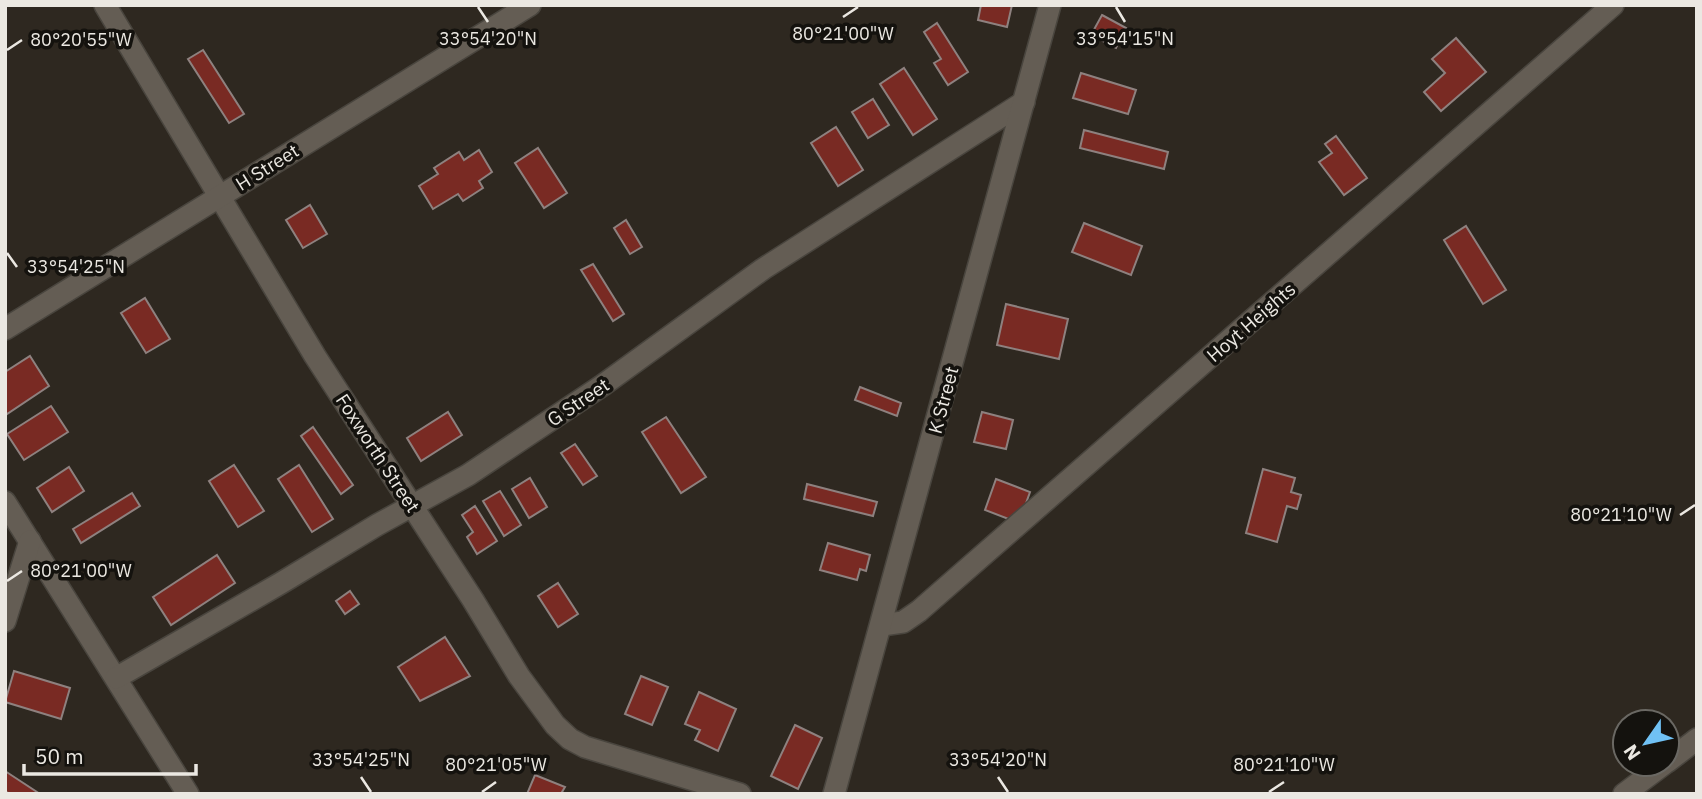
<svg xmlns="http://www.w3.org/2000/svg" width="1702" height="799" font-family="'IBM Plex Sans',sans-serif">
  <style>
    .building { fill: #792a23; stroke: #8e817f; stroke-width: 2 }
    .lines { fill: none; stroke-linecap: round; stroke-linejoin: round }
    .street-casing { stroke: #49453e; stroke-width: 24 }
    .street { stroke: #645d54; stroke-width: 21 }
    .ticks { fill: none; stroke: #ebe8e2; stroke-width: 2.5 }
    .labels { text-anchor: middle; stroke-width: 7; stroke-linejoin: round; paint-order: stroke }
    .street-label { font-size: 19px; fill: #ebe8e2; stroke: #14120e }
    .ticks-label { font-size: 18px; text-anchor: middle; fill: #ebe8e2; stroke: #14120e; stroke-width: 7; stroke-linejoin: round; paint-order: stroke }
  </style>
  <rect width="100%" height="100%" fill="#2e2820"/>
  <g class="building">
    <path d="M981 5H1012L1007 27 978 20Z"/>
    <path d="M1102 15 1126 28 1116 48 1091 35Z"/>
    <path d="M937 23 968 72 948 85 934 63 941 59 924 32Z"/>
    <path d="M1456 38 1486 72 1441 111 1424 92 1445 73 1432 59Z"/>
    <path d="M203 50 244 114 229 123 188 59Z"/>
    <path d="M904 68 937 119 913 135 880 84Z"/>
    <path d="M1081 73 1136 90 1128 114 1073 98Z"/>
    <path d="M873 99 889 125 868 138 852 112Z"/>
    <path d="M836 127 863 170 838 186 811 143Z"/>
    <path d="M1084 130 1168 152 1164 169 1080 148Z"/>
    <path d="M1336 136 1367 178 1344 195 1319 162 1332 153 1325 144Z"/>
    <path d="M538 148 567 193 544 208 515 163Z"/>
    <path d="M479 150 492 172 479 181 483 188 463 201 458 194 433 209 419 186 438 174 434 168 459 152 464 160Z"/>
    <path d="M310 205 327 234 303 248 286 220Z"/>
    <path d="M626 220 642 247 630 254 614 228Z"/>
    <path d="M1084 223 1142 246 1131 275 1072 252Z"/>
    <path d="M1466 226 1506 290 1483 304 1444 240Z"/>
    <path d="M593 264 624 314 613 321 581 270Z"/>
    <path d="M145 298 170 339 146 353 121 313Z"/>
    <path d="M1006 304 1068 319 1059 359 997 345Z"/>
    <path d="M30 356 49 386 7 414 5 411V372Z"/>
    <path d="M860 387 901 403 897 416 855 400Z"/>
    <path d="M51 406 68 432 24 460 7 434Z"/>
    <path d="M448 412 462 435 421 461 407 438Z"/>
    <path d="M982 412 1013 420 1006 449 974 442Z"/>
    <path d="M666 417 706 477 681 493 642 432Z"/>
    <path d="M313 427 353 485 341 494 301 436Z"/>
    <path d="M575 444 597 476 583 485 561 453Z"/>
    <path d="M234 465 264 511 238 527 209 481Z"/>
    <path d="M299 465 333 519 312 532 278 479Z"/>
    <path d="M69 467 84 491 52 512 37 488Z"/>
    <path d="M1263 469 1295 478 1291 492 1301 495 1297 509 1287 506 1277 542 1246 533Z"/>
    <path d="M530 478 547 507 529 518 512 489Z"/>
    <path d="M996 479 1030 492 1019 523 985 510Z"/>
    <path d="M807 484 877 502 873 516 804 499Z"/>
    <path d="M500 491 521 525 504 536 483 501Z"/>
    <path d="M132 493 140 506 81 543 73 529Z"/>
    <path d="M475 506 497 541 477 554 467 537 473 532 462 515Z"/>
    <path d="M828 543 870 555 866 571 860 569 857 580 820 570Z"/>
    <path d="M217 555 235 583 171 625 153 597Z"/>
    <path d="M558 583 578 614 558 627 538 596Z"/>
    <path d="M350 591 359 604 345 614 336 601Z"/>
    <path d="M445 637 470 676 420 701 398 667Z"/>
    <path d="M14 671 70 688 61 719 5 702Z"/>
    <path d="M641 676 668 687 652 725 625 714Z"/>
    <path d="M699 692 736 709 718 751 695 740 700 730 685 724Z"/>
    <path d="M795 725 822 738 798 789 771 776Z"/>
    <path d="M5 771 40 794H10L5 791Z"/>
    <path d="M535 775 565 787 562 792 565 794H527Z"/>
  </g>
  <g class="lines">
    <defs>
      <g id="street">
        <path d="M105 5 315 356 473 600 519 676 555 725 570 739 585 747 740 794"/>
        <path d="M5 329 530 5"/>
        <path d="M5 502 188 794"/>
        <path d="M5 621 30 541"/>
        <path d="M882 625 903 622 919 611 1613 5"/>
        <path d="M116 678 281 583 377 525 468 475 603 385 763 269 1024 102"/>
        <path d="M1667 762 1697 739"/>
        <path d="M834 794 1050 5"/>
        <path d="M1624 794 1664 764"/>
      </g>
    </defs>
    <use href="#street" class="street-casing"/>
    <use href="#street" class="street"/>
  </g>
  <path class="ticks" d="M478 7 488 22M1116 7 1125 22M843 17 858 7M7 50 22 40M7 253 17 267M1680 515 1695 505M7 581 22 571M361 777 371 792M998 777 1008 792M482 792 496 782M1269 792 1284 782"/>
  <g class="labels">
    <g class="street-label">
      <text transform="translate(267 167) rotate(-32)" y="7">H Street</text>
      <text transform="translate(1251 322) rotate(-41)" y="7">Hoyt Heights</text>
      <text transform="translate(943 400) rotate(-75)" y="7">K Street</text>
      <text transform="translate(578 402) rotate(-34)" y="7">G Street</text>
      <text transform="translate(378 453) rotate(57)" y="7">Foxworth Street</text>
    </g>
  </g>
  <g class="ticks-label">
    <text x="843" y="40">80°21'00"W</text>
    <text x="488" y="45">33°54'20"N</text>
    <text x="1125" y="45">33°54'15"N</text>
    <text x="81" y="46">80°20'55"W</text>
    <text x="76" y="273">33°54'25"N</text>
    <text x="1621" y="521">80°21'10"W</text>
    <text x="81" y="577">80°21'00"W</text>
    <text x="361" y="766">33°54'25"N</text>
    <text x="998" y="766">33°54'20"N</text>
    <text x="496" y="771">80°21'05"W</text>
    <text x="1284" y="771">80°21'10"W</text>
  </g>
  <rect width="1702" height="799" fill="none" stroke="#ebe8e2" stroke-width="14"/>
  <g transform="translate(1646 743) rotate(236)"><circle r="33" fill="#14120e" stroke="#6a6863" stroke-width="2"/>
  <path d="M0-5L12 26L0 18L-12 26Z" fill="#70c1f4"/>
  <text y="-10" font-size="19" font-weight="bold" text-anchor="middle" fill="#ebe8e2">N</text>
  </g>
  <path d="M24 764v10h172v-10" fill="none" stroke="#ebe8e2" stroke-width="3.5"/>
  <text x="35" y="764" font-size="21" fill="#ebe8e2" stroke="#14120e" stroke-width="5" paint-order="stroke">50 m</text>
</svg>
